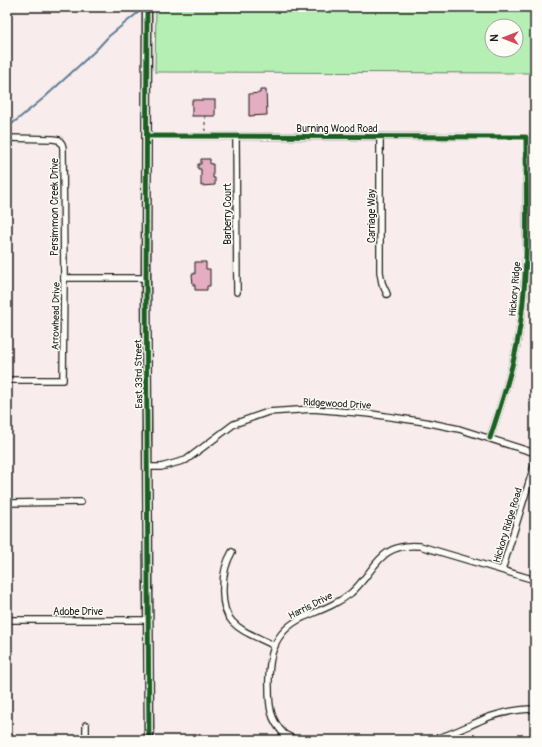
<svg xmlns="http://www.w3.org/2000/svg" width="542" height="747" font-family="Pangolin,sans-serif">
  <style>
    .green { fill: #b5efb3; stroke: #688668; fill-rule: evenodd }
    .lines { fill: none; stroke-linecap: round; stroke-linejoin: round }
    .stream { stroke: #607e97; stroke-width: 2 }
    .building { fill: #e5adc1; stroke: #1c1c1c }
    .street-casing { stroke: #1c1c1c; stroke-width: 8 }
    .secondary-casing { stroke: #1c1c1c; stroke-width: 11 }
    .path { stroke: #1c1c1c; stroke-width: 1; stroke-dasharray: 3 3; stroke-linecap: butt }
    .street { stroke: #fdfcf7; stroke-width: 5.5 }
    .secondary { stroke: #fdfcf7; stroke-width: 8 }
    .cycleway-casing { stroke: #fdfcf7; stroke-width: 8 }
    .cycleway { stroke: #1b5e20; stroke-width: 5 }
    .labels { text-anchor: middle; stroke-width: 3; stroke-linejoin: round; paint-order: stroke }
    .street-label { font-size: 10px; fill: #1c1c1c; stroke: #fdfcf7 }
  </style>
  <rect width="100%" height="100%" fill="#f8ecec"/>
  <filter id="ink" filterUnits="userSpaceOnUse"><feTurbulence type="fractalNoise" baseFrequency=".025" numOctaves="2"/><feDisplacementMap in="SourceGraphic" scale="8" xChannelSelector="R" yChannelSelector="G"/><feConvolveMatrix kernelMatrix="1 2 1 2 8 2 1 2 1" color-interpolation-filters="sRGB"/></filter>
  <g filter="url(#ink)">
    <path class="green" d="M156 7H535V73L155 72ZM492 26H516V50H492Z"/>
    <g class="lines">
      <g class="stream">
        <path d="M150 9 155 7"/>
        <path d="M7 128 45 97 96 50 109 36 140 11 145 10"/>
      </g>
    </g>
    <g class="building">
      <path d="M260 90H266L267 115 249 116V94L260 93Z"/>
      <rect x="192" y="100" width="23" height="16"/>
      <path d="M201 159H210V164H213V178H215V185L201 186V169H198V164H201Z"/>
      <path d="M195 262H206V269H210V286H207V290H195V285H193L192 274H195Z"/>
    </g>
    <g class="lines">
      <defs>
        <g id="street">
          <path d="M147 136 526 137C526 206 530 276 517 344 511 376 500 407 490 438"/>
          <path d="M236 136 237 292"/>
          <path d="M380 137V272L382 283 387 294"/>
          <path d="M7 138 53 139 59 140 62 144 63 148 64 278"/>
          <path d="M7 380H63L64 278H146"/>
          <path d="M148 467H161L186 460 234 424 268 412 313 409 371 414 425 422 459 429 535 453"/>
          <path d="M7 503 81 502"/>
          <path d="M232 552C225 564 223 574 223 587 221 628 244 630 275 646"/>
          <path d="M502 570 535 463"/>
          <path d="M7 620H149"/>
          <path d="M284 734 296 740"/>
          <path d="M86 740V725"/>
          <path d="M279 740 284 734C270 719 269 707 269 687 268 657 273 632 302 618 320 610 336 605 351 593 376 571 378 542 420 546L535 580"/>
          <path d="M431 740C452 735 469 725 489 717 504 712 519 709 535 709"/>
        </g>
        <path id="secondary" d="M147 7 146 278 149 740"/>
      </defs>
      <use href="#street" class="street-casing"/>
      <use href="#secondary" class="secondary-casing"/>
      <path class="path" d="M205 116V131"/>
      <use href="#street" class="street"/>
      <use href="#secondary" class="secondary"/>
      <defs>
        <g id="cycleway">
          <path d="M147 7 146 278 149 740"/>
          <path d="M147 136 526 137C526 206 530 276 517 344 511 376 500 407 490 438"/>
        </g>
      </defs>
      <use href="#cycleway" class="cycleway-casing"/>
      <use href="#cycleway" class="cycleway"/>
    </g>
  </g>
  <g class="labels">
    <g class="street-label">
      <text x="337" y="132">Burning Wood Road</text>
      <text transform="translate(54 207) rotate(-90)" y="4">Persimmon Creek Drive</text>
      <text transform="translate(227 214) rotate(-90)" y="4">Barberry Court</text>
      <text transform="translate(371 216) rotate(-90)" y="4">Carriage Way</text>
      <text transform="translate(514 289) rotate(-85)" y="4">Hickory Ridge</text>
      <text transform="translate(55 316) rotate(-89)" y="4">Arrowhead Drive</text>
      <text transform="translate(138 374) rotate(-91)" y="4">East 33rd Street</text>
      <text transform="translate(337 403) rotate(3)" y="4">Ridgewood Drive</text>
      <text transform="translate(507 525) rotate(-73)" y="4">Hickory Ridge Road</text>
      <text transform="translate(310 605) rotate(-27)" y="4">Harris Drive</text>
      <text x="78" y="615">Adobe Drive</text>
    </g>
  </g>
  <rect width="542" height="747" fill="none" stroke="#fdfcf7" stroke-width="24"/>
  <rect x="12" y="12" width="518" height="723" fill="none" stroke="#1c1c1c" stroke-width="1.5" filter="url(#ink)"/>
  <g transform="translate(504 38) rotate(270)"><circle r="19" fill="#fdfcf7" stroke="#a3a29f"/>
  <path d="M0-3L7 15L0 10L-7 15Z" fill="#d1495b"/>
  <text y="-6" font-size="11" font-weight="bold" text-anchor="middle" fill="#1c1c1c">N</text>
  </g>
</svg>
